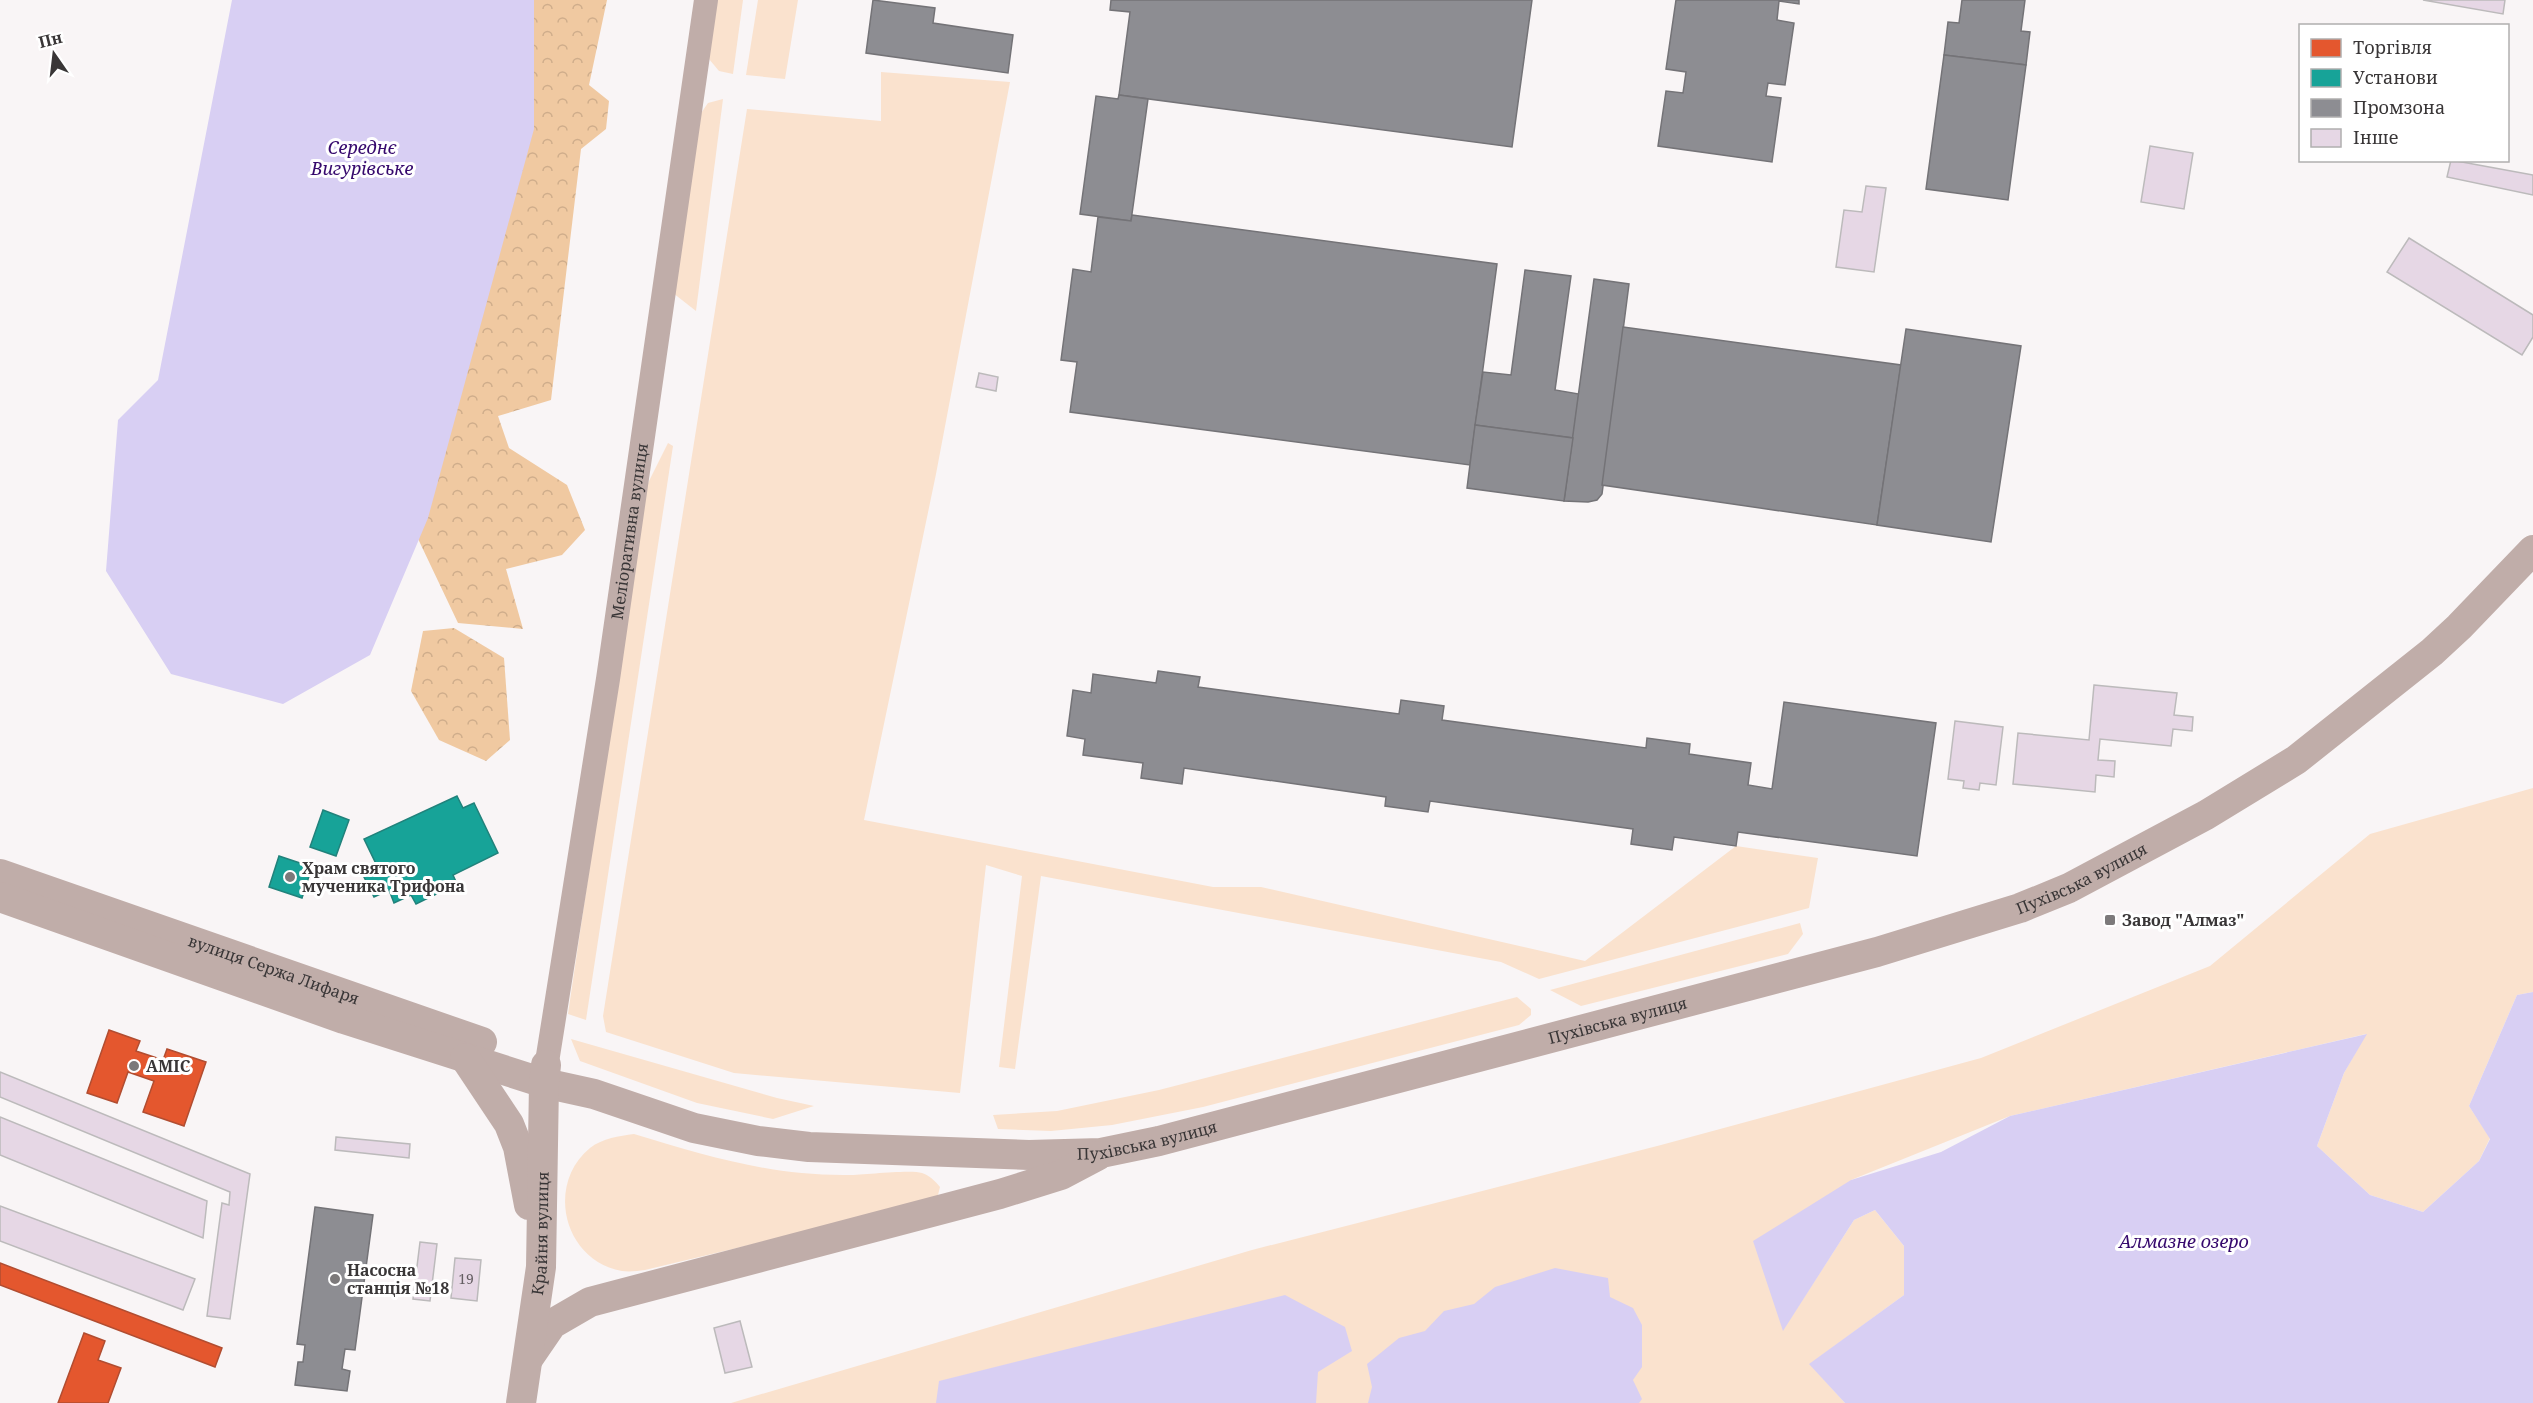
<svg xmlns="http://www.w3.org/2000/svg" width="2533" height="1403" font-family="'Noto Serif',serif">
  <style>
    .green { fill: #fae2ce }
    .forest { fill: url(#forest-crowns) }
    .water { fill: #d8cff3 }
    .shops { fill: #e4572e; stroke: #b14d31; stroke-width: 1.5 }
    .public { fill: #17a398; stroke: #21827b; stroke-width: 1.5 }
    .industry { fill: #8d8d92; stroke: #747377; stroke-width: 1.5 }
    .building { fill: #e6d7e5; stroke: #bcbabb; stroke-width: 1.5 }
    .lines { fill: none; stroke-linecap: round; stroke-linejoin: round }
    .minor { stroke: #c0ada9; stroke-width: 24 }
    .tertiary { stroke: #c0ada9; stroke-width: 30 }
    .poi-dot { fill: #7c797a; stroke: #fff; stroke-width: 2 }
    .labels { text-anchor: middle; stroke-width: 6; stroke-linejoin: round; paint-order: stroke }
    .number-label { font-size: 14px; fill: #645e62 }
    .street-label { font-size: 16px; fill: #393637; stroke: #fff }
    .poi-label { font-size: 16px; font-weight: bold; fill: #393637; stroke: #fff; text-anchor: start }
    .water-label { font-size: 18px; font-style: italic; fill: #36096d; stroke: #fff }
  </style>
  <defs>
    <pattern id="forest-crowns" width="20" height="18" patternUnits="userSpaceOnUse" patternTransform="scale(1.5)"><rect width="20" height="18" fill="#f0c9a1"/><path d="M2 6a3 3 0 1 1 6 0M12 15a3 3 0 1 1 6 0" fill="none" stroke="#cfad8b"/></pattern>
  </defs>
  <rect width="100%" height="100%" fill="#f9f5f6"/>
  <g class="green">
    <path d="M713 0H743L733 74 719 71 709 59Z"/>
    <path d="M758 0H798L785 79 746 75Z"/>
    <path d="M881 72 1010 82 936 474 864 820 1213 887H1261L1585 961 1736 846 1818 858 1809 908 1539 979 1501 962 1041 876 1015 1069 999 1067 1022 876 986 865 960 1093 734 1073 606 1032 603 1016 747 109 881 121Z"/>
    <path d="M723 99 696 311 673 293 697 119 708 103Z"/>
    <path d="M668 443 673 446 586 1020 568 1014 645 489Z"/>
    <path d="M2533 788V992L2517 995 2469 1106 2490 1138 2479 1161 2423 1212 2370 1195 2317 1146 2344 1073 2366 1034 2010 1116 1851 1180 1783 1330 1854 1220 1875 1210 1904 1246V1295L1810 1364 1845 1403H731L1252 1250 1661 1145 1981 1058 2210 966 2370 834Z"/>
    <path d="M1800 923 1803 934 1788 954 1581 1006 1550 990Z"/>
    <path d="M1517 997 1531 1009V1015L1519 1025 1203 1107 1112 1125 1051 1131 998 1129 993 1115 1057 1111 1159 1090Z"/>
    <path d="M571 1039 777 1098 814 1106 773 1119 697 1103 580 1061Z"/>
    <path d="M634 1134C707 1156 771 1176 849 1175 863 1175 911 1169 922 1173 929 1175 935 1181 940 1187L938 1195 930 1202 645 1270C638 1271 629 1272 622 1271 564 1261 545 1185 590 1148 603 1138 619 1136 634 1134Z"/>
  </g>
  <g class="forest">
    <path d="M503 0H607L589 85 609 101 606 129 581 149 551 400 498 416 509 448 567 485 585 530 562 555 506 569 523 629 458 623 411 524Z"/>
    <path d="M454 628 504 658 510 740 486 761 439 740 411 691 423 631Z"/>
  </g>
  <g class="water">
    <path d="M232 0H534V129L428 518 370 655 283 704 171 674 106 571 118 420 158 380Z"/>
    <path d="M2533 992V1403H1845L1809 1364 1904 1295V1246L1875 1210 1854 1220 1783 1331 1753 1241 1851 1180 1941 1152 2010 1116 2367 1034 2344 1073 2317 1146 2370 1195 2423 1212 2479 1161 2490 1139 2469 1106 2517 995Z"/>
    <path d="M1555 1268 1608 1278 1610 1297 1633 1308 1642 1325V1367L1633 1380 1642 1399 1639 1403H1368L1372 1387 1367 1364 1399 1338 1425 1331 1444 1311 1474 1304 1495 1287Z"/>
    <path d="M1285 1295 1345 1327 1352 1351 1318 1372 1316 1403H936L939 1381Z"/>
  </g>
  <g class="shops">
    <path d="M109 1030 140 1041 136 1051 163 1060 167 1049 206 1062 184 1126 143 1112 154 1081 128 1072 117 1103 87 1093Z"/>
    <path d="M0 1263 222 1348 215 1367 0 1285Z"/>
    <path d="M84 1333 105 1341 98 1360 121 1368 108 1403H58Z"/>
  </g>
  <g class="public">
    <path d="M457 796 463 808 474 803 498 853 453 875 457 884 416 904 411 895 394 903 389 890 374 897 363 875 378 868 364 839Z"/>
    <path d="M323 810 349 820 336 856 310 847Z"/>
    <path d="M279 856 312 867 302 898 269 887Z"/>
  </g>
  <g class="industry">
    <path d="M873 0 935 8 933 23 1013 35 1008 73 866 53Z"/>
    <path d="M1111 0H1532L1512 147 1119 95 1130 12 1110 10Z"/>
    <path d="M1676 0H1799V4L1779 1 1777 20 1794 23 1785 85 1768 83 1766 96 1781 98 1772 162 1658 146 1666 91 1683 93 1686 72 1666 69Z"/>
    <path d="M1962 0H2025L2021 31 2030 32 2026 65 1944 55 1948 22 1959 23Z"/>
    <path d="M1944 55 2026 65 2008 200 1926 189Z"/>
    <path d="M1119 95 1148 99 1131 221 1080 214 1096 96 1118 99Z"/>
    <path d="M1132 215 1497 264 1470 465 1070 412 1077 362 1061 360 1073 269 1091 272 1098 217 1131 221Z"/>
    <path d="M1525 270 1571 276 1555 390 1579 394 1573 438 1475 425 1483 372 1511 375Z"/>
    <path d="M1594 279 1629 284 1602 494 1597 500 1588 502 1564 501Z"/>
    <path d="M1623 327 1901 365 1877 525 1602 485Z"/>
    <path d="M1906 329 2021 346 1991 542 1877 525Z"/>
    <path d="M1475 425 1573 438 1564 501 1467 488Z"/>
    <path d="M1158 671 1200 677 1198 687 1399 714 1401 700 1444 706 1442 720 1646 748 1647 738 1690 744 1689 754 1751 763 1748 785 1772 789 1784 702 1936 723 1917 856 1738 832 1736 846 1674 837 1672 850 1631 844 1633 829 1430 801 1428 812 1385 806 1386 797 1184 768 1182 784 1141 778 1143 763 1083 755 1085 739 1067 736 1073 690 1091 693 1093 674 1156 683Z"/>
    <path d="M315 1207 373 1215 355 1350 345 1349 342 1369 350 1371 347 1391 295 1385 298 1362H303L305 1345 297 1344Z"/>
  </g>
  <g class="building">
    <path d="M2423 0H2505L2503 14Z"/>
    <path d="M2150 146 2193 153 2184 209 2141 202Z"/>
    <path d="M2451 160 2533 175V195L2447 177Z"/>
    <path d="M1866 186 1886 188 1874 272 1836 267 1844 210 1862 212Z"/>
    <path d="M2409 238 2533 315V337L2522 355 2387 272Z"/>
    <path d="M979 373 998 377 996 391 976 387Z"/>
    <path d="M2094 685 2177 693 2174 715 2193 717 2192 731 2173 729 2171 746 2100 739 2098 760 2115 761 2114 777 2096 775 2095 792 2013 784 2018 733 2089 740Z"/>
    <path d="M1955 721 2003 727 1996 785 1980 783 1979 790 1963 788 1964 781 1948 779Z"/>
    <path d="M0 1072 250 1174 230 1319 207 1316 222 1203 229 1205 230 1192 0 1097Z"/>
    <path d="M0 1117 207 1201 203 1238 0 1155Z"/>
    <path d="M336 1137 410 1144 409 1158 335 1150Z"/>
    <path d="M0 1206 195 1279 183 1310 0 1241Z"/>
    <path d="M420 1242 437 1244 430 1301 413 1299Z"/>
    <path d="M455 1258 481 1260 477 1301 451 1298Z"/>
    <path d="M740 1321 752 1367 725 1373 714 1328Z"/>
  </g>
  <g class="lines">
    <path class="minor" id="s1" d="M547 1062 608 679 706 0"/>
    <g class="tertiary">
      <path id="s2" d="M0 874 482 1042"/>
      <path id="s3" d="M0 897 344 1019 544 1083 594 1094 694 1128 758 1141 809 1147 1029 1155 1101 1153 1159 1141 1877 952 2020 908 2069 888 2206 815 2296 760 2432 652 2459 627 2533 550"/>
      <path d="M465 1058 509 1124 518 1147 529 1205"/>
      <path d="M528 1359 552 1324 590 1302 1000 1194 1061 1175 1097 1156"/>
      <path id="s4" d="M521 1403 541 1267 544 1083 546 1065"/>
    </g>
  </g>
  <g class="poi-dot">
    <circle cx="290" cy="877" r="6"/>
    <rect x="2104" y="914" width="12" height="12" rx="3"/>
    <circle cx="134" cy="1066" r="6"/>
    <circle cx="335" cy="1279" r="6"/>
  </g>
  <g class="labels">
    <g class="number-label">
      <text x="466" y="1284">19</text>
    </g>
    <g class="street-label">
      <text dy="6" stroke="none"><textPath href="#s1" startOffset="537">Меліоративна вулиця</textPath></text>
      <text dy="6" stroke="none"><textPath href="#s3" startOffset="2160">Пухівська вулиця</textPath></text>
      <text dy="6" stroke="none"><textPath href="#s2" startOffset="290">вулиця Сержа Лифаря</textPath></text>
      <text dy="6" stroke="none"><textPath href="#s3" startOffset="1674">Пухівська вулиця</textPath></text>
      <text dy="6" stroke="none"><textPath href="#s3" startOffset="1188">Пухівська вулиця</textPath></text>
      <text dy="6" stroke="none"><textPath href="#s4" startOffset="171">Крайня вулиця</textPath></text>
    </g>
    <g class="poi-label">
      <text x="302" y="874">Храм святого<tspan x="302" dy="18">мученика Трифона</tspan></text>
      <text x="2122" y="926">Завод "Алмаз"</text>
      <text x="146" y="1072">AMIC</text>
      <text x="347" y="1276">Насосна<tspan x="347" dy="18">станція №18</tspan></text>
    </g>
    <g class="water-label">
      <text x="362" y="154">Середнє<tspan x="362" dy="21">Вигурівське</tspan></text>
      <text x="2184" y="1248">Алмазне озеро</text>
    </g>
  </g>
  <rect x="2299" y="24" width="210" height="138" fill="#ffffff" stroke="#b0afaf" stroke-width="1.5"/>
  <rect x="2311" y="39" width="30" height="18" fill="#e4572e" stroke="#b0afaf" stroke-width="1.5"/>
  <text x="2353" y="54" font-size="18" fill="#393637">Торгівля</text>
  <rect x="2311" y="69" width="30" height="18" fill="#17a398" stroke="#b0afaf" stroke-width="1.5"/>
  <text x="2353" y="84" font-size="18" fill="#393637">Установи</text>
  <rect x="2311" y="99" width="30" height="18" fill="#8d8d92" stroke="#b0afaf" stroke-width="1.5"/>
  <text x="2353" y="114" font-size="18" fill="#393637">Промзона</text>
  <rect x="2311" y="129" width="30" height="18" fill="#e6d7e5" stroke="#b0afaf" stroke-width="1.5"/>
  <text x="2353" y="144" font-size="18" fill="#393637">Інше</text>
  <g transform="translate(54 54) rotate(346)" stroke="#ffffff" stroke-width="4.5" paint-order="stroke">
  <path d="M0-4.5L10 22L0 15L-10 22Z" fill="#393637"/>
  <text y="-9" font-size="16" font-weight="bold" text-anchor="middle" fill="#393637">Пн</text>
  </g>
</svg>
